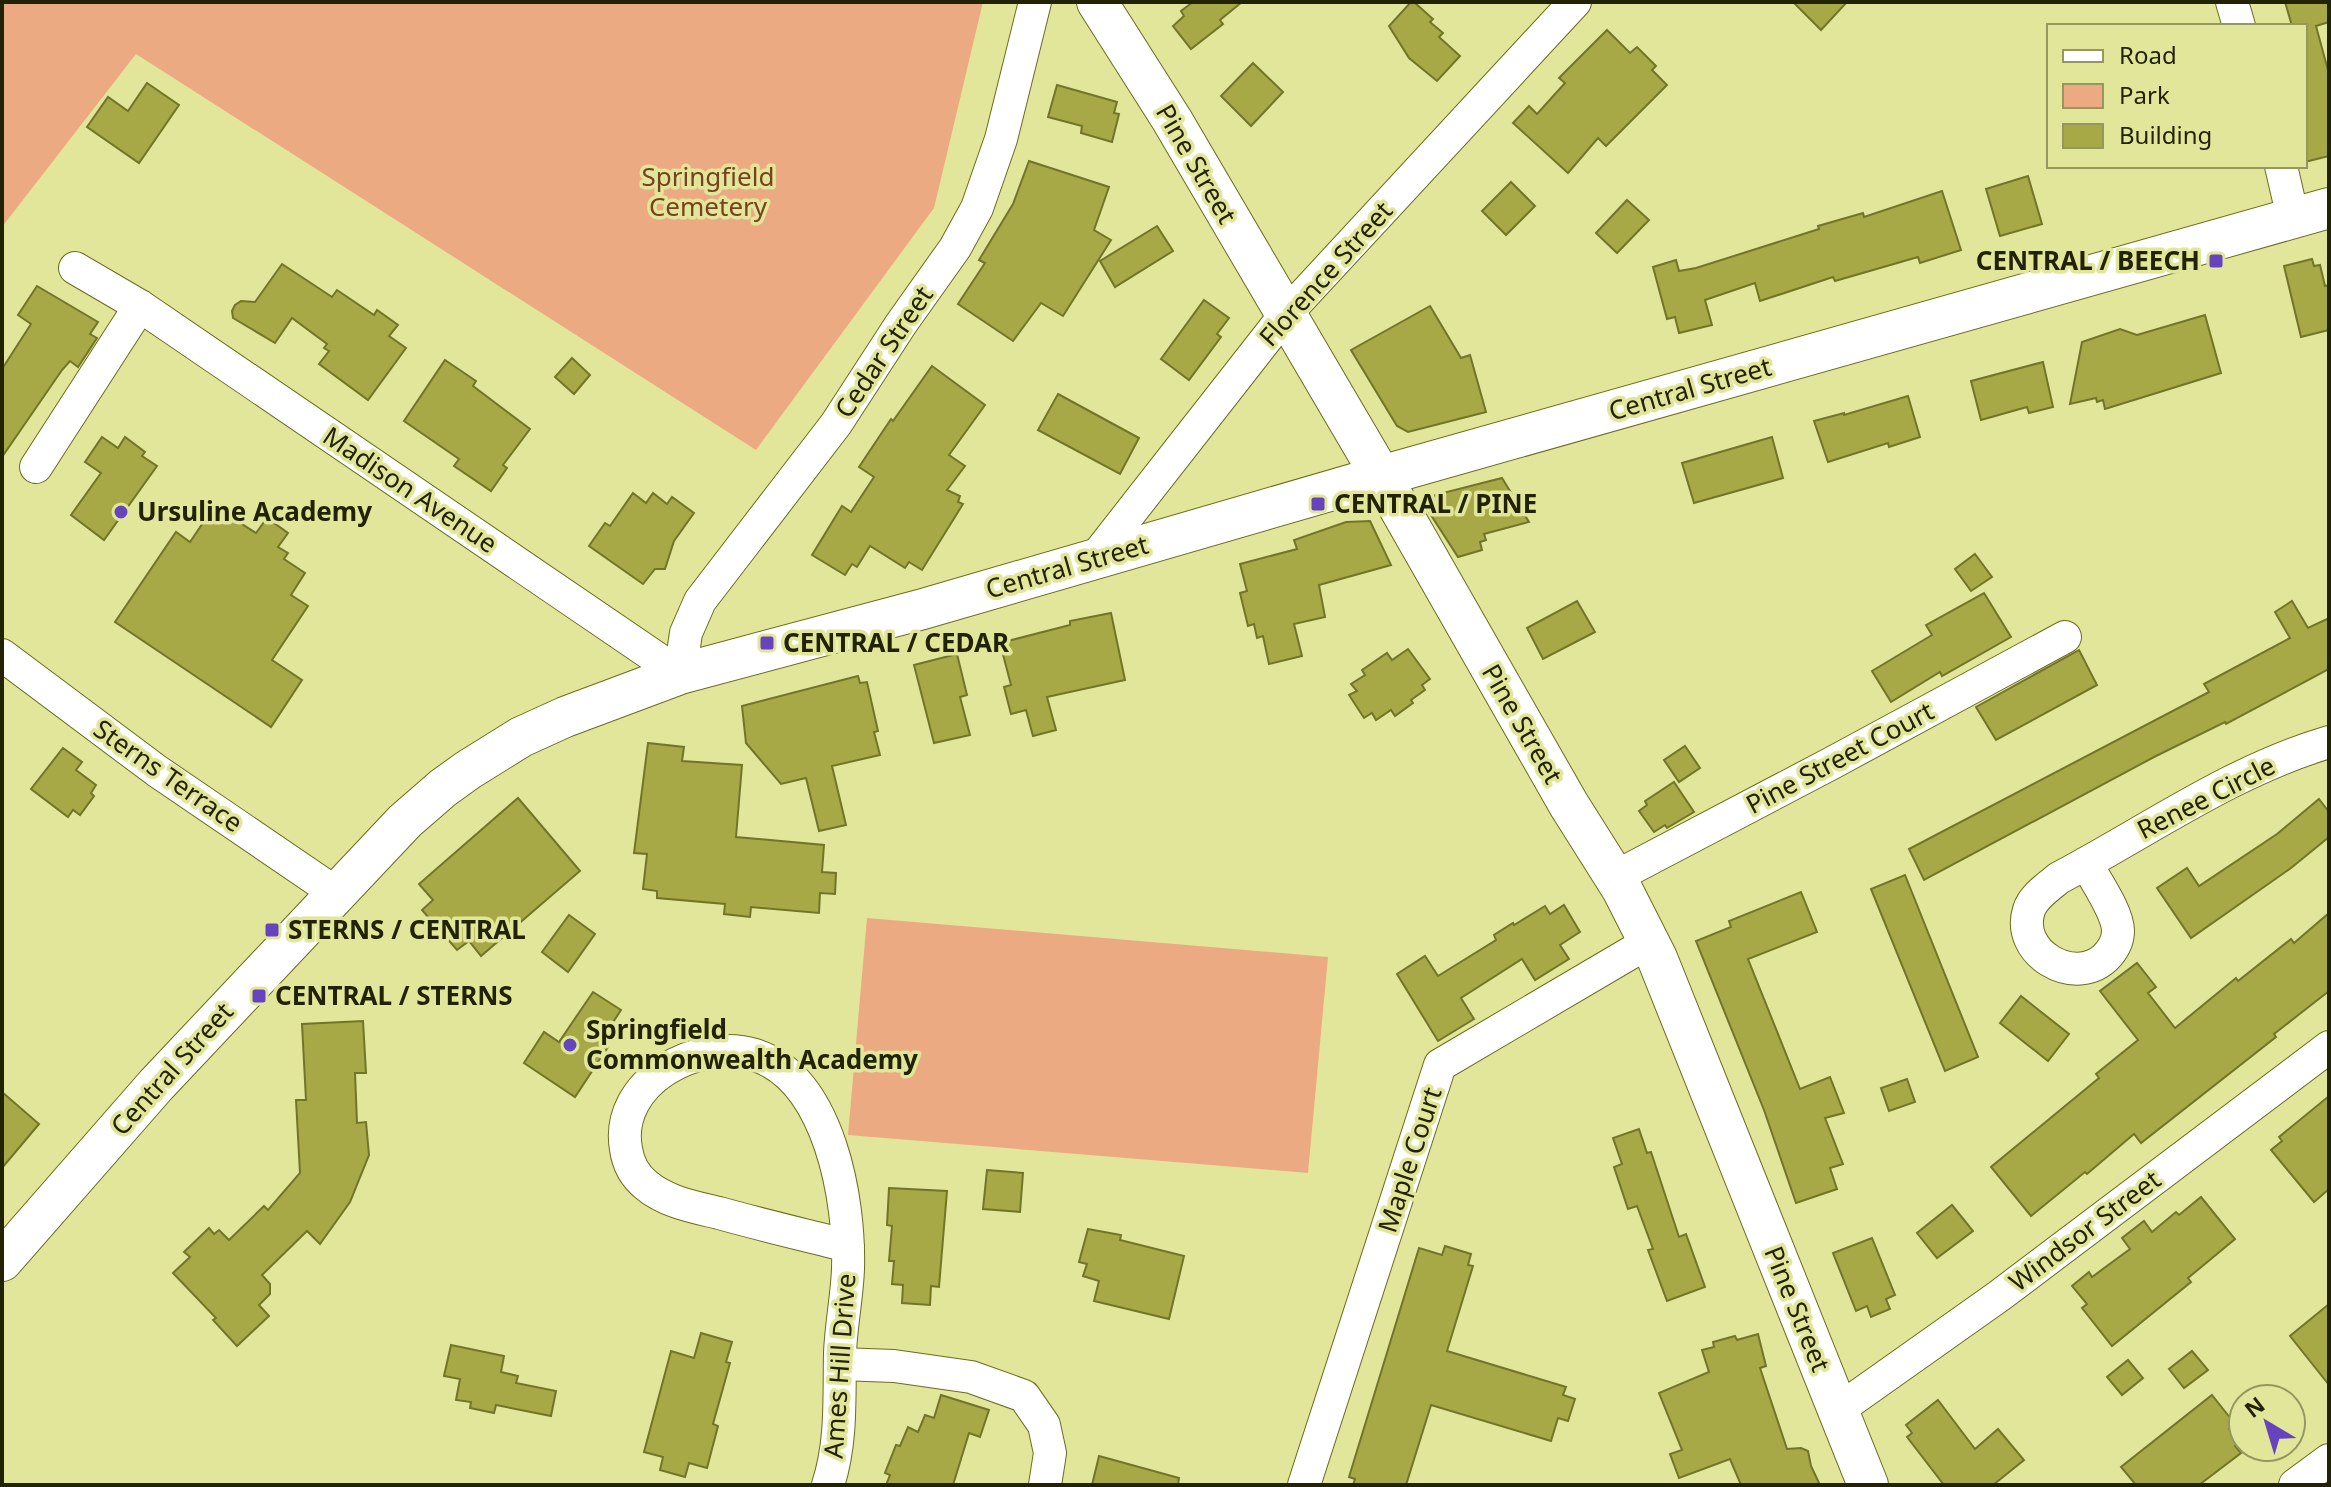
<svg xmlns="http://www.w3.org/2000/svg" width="2331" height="1487" font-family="'Noto Sans',sans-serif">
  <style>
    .green { fill: #ecaa83 }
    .building { fill: #a6a945; stroke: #727529; stroke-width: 2 }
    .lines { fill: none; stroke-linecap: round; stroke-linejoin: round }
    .minor-casing { stroke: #6a6c1f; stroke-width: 34 }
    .major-casing { stroke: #6a6c1f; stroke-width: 42 }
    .minor { stroke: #fff; stroke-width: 32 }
    .major { stroke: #fff; stroke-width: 40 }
    .poi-dot { fill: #6544bd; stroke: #e2e69a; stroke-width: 3 }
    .labels { text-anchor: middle; stroke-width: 7; stroke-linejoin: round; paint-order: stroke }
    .street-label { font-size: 26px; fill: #222304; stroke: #e2e69a }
    .park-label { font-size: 26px; fill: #79411d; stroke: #e2e69a }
    .poi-label { font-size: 26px; font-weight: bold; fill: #222304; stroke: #e2e69a; text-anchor: start }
  </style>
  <rect width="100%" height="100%" fill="#e2e69a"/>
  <g class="green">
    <path d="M2 2H983L934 208 756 450 136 54 2 227Z"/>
    <path d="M867 918 1328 957 1308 1173 848 1135Z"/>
  </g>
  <g class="building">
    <path d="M1193 2H1242L1220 20 1223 24 1191 49 1173 26 1184 16 1181 11Z"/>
    <path d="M1411 2H1414L1433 19 1430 22 1443 33 1439 37 1460 56 1437 81 1409 58 1389 26Z"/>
    <path d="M1793 2H1847L1821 30Z"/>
    <path d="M2285 2H2329V22L2316 26 2329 74V156L2305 162V26H2292Z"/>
    <path d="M1607 30 1630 53 1637 47 1656 66 1652 70 1667 85 1606 146 1598 138 1568 173 1513 123 1529 106 1537 114 1565 83 1559 78Z"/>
    <path d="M1253 63 1283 92 1251 126 1221 96Z"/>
    <path d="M147 83 179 105 139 163 87 127 108 97 128 111Z"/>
    <path d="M1057 85 1117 102 1114 113 1119 114 1112 142 1081 133 1082 126 1048 117Z"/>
    <path d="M1029 161 1109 187 1094 230 1111 240 1063 316 1041 303 1013 341 958 304 985 263 979 260 1013 204Z"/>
    <path d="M2028 176 2042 224 2000 236 1986 189Z"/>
    <path d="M1511 182 1535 206 1506 235 1482 211Z"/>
    <path d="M1942 191 1961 250 1920 263 1918 257 1835 281 1833 277 1760 301 1755 283 1705 300 1712 325 1679 333 1675 317 1667 319 1653 267 1676 260 1679 271 1696 268 1819 229 1818 226 1863 213 1864 217Z"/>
    <path d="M1627 200 1649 220 1617 253 1596 233Z"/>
    <path d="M1157 226 1173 251 1115 287 1100 261Z"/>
    <path d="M2312 259 2314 266 2320 265 2325 286 2329 285V330L2301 337 2284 266Z"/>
    <path d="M282 264 332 297 337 290 374 315 377 310 398 325 389 336 406 348 368 400 319 364 329 351 324 348 327 344 292 318 275 343 233 318 232 311 235 305 241 301 255 302Z"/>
    <path d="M37 286 98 322 90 334 97 338 78 367 70 361 62 370 2 457V369L31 324 18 315Z"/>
    <path d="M1204 300 1229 318 1217 334 1221 337 1189 380 1161 359Z"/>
    <path d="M1430 306 1461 358 1470 355 1486 412 1408 432 1397 426 1351 350Z"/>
    <path d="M2205 315 2221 373 2105 409 2103 400 2097 402 2096 398 2070 404 2082 342 2120 329 2137 335Z"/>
    <path d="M572 358 590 375 574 394 555 377Z"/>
    <path d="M445 360 476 381 473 386 530 429 503 465 507 468 491 491 454 466 459 459 404 421Z"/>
    <path d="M2043 362 2053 407 2029 413 2027 407 1981 420 1971 381Z"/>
    <path d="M932 366 985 405 949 455 965 466 947 490 960 496 958 502 963 504 922 570 909 562 905 568 870 546 857 567 852 564 845 575 812 555 842 506 851 512 874 477 859 467 891 419 893 421Z"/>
    <path d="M1058 394 1139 438 1120 474 1038 430Z"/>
    <path d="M1908 396 1920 437 1889 447 1888 443 1828 462 1814 421 1844 413V415Z"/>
    <path d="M102 437 118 448 125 437 145 452 142 456 157 466 104 540 71 515 101 473 85 462Z"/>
    <path d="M1772 437 1783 478 1694 503 1682 463Z"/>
    <path d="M1502 478 1529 522 1484 534 1486 540 1480 542 1482 550 1458 557 1429 512 1435 495Z"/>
    <path d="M633 493 646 503 653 493 667 504 672 497 694 513 674 541 665 569H655L643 584 589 546 605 523 610 526Z"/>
    <path d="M211 511 223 519 226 514 256 533 267 518 288 533 278 547 288 553 284 559 305 573 291 595 308 606 272 660 302 680 271 727 115 622 176 532 190 542Z"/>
    <path d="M1370 521 1391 565 1319 585 1325 617 1294 624 1302 656 1269 664 1263 636 1257 638 1254 624 1248 626 1240 593 1247 591 1240 564 1297 549 1294 540 1346 522Z"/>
    <path d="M1975 554 1992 577 1971 591 1955 569Z"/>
    <path d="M1984 593 2011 637 1942 676 1940 672 1891 702 1872 671 1932 635 1926 625Z"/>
    <path d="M1577 601 1595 632 1543 659 1527 628Z"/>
    <path d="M2292 601 2308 628 2329 618V669L2226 724 2225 722 2156 756 1924 880 1909 849 2209 692 2204 684 2290 638 2275 612Z"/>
    <path d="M1111 613 1125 680 1047 697 1056 730 1033 736 1026 710 1011 714 1004 687 1011 685 1000 643 1070 625V621Z"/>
    <path d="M1408 649 1430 679 1422 685 1425 690 1411 700 1413 703 1395 716 1391 710 1376 720 1372 713 1364 718 1349 695 1357 691 1351 684 1365 675 1362 670 1387 653 1392 660Z"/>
    <path d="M2079 650 2097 685 1996 740 1976 707Z"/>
    <path d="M957 654 967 695 960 697 970 735 934 743 914 665Z"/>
    <path d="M858 676 860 683 867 682 878 731 874 732 880 755 832 766 846 825 819 831 806 778 781 784 746 743 742 706Z"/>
    <path d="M648 743 684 747 682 761 742 765 736 837 824 845 822 872 836 873 835 894 820 893 819 913 751 907 750 917 724 914 725 904 657 898V891L643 889 647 854 634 853Z"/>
    <path d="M1685 746 1700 768 1679 782 1664 760Z"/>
    <path d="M63 748 82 762 76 770 96 785 91 793 94 796 80 815 73 810 68 817 31 789Z"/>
    <path d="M1674 782 1694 812 1667 828 1665 825 1654 832 1639 811 1647 805 1645 801Z"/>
    <path d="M518 798 580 871 481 956 469 941 457 950 422 910 433 900 419 884Z"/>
    <path d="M2319 799 2329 812V837L2291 868 2191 938 2157 888 2187 868 2199 886 2277 834Z"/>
    <path d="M1905 875 1978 1057 1945 1071 1871 889Z"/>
    <path d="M1801 892 1817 932 1748 959 1800 1089 1830 1077 1844 1113 1825 1118 1843 1164 1830 1168 1837 1189 1796 1203 1764 1110 1696 941 1731 927 1729 921Z"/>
    <path d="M1564 905 1580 932 1560 945 1569 959 1535 980 1522 959 1461 998 1474 1019 1438 1041 1397 974 1425 956 1438 976 1496 940 1494 935 1513 923 1514 925 1545 906 1550 914Z"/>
    <path d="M2329 913V991L2274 1034 2276 1037 2141 1143 2134 1134 2087 1174 2085 1172 2031 1216 1991 1167 2099 1078 2096 1074 2138 1040 2100 991 2137 963 2156 987 2148 993 2175 1028 2236 978 2238 981 2291 939 2294 943Z"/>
    <path d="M569 915 595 934 568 972 542 952Z"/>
    <path d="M593 992 621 1010 600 1042 608 1047 575 1097 524 1063 544 1032 559 1042Z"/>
    <path d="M2021 996 2069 1034 2048 1061 2000 1023Z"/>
    <path d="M363 1021 366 1073H355L357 1123 366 1122 369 1155 350 1202 320 1244 307 1231 262 1275 270 1284V1294L259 1305 269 1316 237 1346 213 1320 216 1318 173 1273 190 1257 184 1252 209 1228 214 1234 219 1230 229 1240 264 1206 268 1210 300 1173 296 1100H306L302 1024Z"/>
    <path d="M1907 1079 1915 1102 1889 1111 1881 1088Z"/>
    <path d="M2 1092 39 1124 2 1168Z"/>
    <path d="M2329 1096V1189L2314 1202 2271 1150 2282 1141 2279 1137Z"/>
    <path d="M1639 1129 1647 1153 1651 1152 1679 1237 1686 1234 1705 1287 1667 1301 1648 1250 1653 1249 1637 1206 1628 1209 1614 1167 1622 1164 1613 1138Z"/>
    <path d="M987 1170 1023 1173 1020 1212 983 1209Z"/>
    <path d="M889 1188 947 1191 939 1287 931 1286 930 1305 902 1303 903 1285 892 1284 894 1261H889L892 1226 887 1225Z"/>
    <path d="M2201 1197 2235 1239 2188 1278 2191 1282 2112 1346 2082 1308 2087 1304 2072 1286 2089 1272 2092 1277 2130 1249 2122 1238 2144 1221 2152 1232 2176 1212 2179 1215Z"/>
    <path d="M1952 1205 1973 1231 1937 1258 1917 1233Z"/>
    <path d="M1088 1229 1121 1235 1120 1240 1184 1256 1169 1319 1094 1301 1099 1281 1083 1276 1087 1264 1079 1262Z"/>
    <path d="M1872 1238 1895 1295 1886 1299 1890 1309 1871 1317 1867 1306 1856 1311 1833 1253Z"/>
    <path d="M1445 1246 1471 1254 1468 1265 1473 1266 1447 1351 1566 1387 1563 1395 1575 1399 1568 1421 1558 1418 1551 1441 1431 1405 1406 1485H1353L1355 1479 1349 1477 1419 1248 1442 1255Z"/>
    <path d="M2329 1304V1385L2290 1336Z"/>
    <path d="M701 1333 732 1342 726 1362 730 1363 713 1424 718 1426 707 1468 689 1463 685 1477 660 1470 663 1457 644 1452 671 1351 694 1358Z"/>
    <path d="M1758 1334 1766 1366 1760 1368 1787 1449 1801 1448 1808 1451 1811 1466 1820 1485H1741L1730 1459 1679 1478 1670 1454 1682 1450 1659 1393 1709 1372 1702 1350 1714 1347 1713 1342 1735 1336 1737 1340Z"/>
    <path d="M451 1345 504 1356 501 1372 518 1376 516 1383 556 1391 551 1416 496 1405 494 1413 470 1408 471 1402 456 1400 460 1379 444 1376Z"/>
    <path d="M2192 1351 2208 1370 2184 1388 2169 1369Z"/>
    <path d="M2128 1360 2143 1378 2122 1395 2107 1377Z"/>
    <path d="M941 1395 989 1410 980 1437 969 1433 953 1485H886L890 1475 885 1473 896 1445 900 1446 908 1427 918 1432 925 1415 934 1418Z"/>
    <path d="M2212 1395 2235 1424 2229 1429 2239 1442 2235 1446 2241 1453 2199 1485H2136L2121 1467Z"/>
    <path d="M1938 1400 1975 1449 1998 1429 2024 1460 1993 1485H1944L1907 1437 1912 1433 1906 1425Z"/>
    <path d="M1099 1456 1179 1478 1178 1485H1092Z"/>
  </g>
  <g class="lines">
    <defs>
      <g id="minor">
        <path d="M2232 2 2239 26"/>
        <path d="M2281 166 2293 218"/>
        <path d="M75 268 140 306 680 674 686 633 700 601 836 424 901 324 955 248 977 208 1001 139 1035 2"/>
        <path d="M36 467 140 306"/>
        <path d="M1094 559 1285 315 1575 2"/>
        <path d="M2 655 157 771 336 893"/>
        <path d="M2086 863C2095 880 2118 912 2118 931 2118 941 2112 951 2105 958 2073 987 2015 952 2029 910 2033 897 2048 887 2059 878 2148 831 2231 771 2329 742"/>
        <path d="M1615 877 1832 763 2065 637"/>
        <path d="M840 1364 894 1366 971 1377 1024 1396 1044 1425 1050 1453 1045 1485"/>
        <path d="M1838 1410 1999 1296 2329 1047"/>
        <path d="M828 1485C842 1442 839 1398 840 1353 841 1325 847 1297 848 1269 850 1201 830 1079 755 1055 698 1037 614 1082 626 1149 628 1163 635 1176 646 1185 666 1202 694 1207 719 1213 762 1225 805 1235 848 1246"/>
        <path d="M1304 1485 1440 1065 1649 942"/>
        <path d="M2295 1485 2329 1460"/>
      </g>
      <g id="major">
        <path d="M1097 2 1172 120 1381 476 1569 805 1622 889 1657 958 1868 1485"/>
        <path d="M2 1261 156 1085 405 821 443 788 468 770 521 737 565 717 680 674 923 609 1381 476 2329 208"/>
      </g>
    </defs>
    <use href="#minor" class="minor-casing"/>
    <use href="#major" class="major-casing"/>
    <use href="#minor" class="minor"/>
    <use href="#major" class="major"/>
  </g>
  <g class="poi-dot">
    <rect x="2208" y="253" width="16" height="16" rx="4"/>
    <rect x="1310" y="496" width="16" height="16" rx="4"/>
    <circle cx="121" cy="512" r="8"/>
    <rect x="759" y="635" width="16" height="16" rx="4"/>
    <rect x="264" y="922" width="16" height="16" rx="4"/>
    <rect x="251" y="988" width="16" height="16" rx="4"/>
    <circle cx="570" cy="1045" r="8"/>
  </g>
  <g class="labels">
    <g class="street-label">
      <text transform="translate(1196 164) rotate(60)" y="9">Pine Street</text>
      <text transform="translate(1326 274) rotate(-48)" y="9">Florence Street</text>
      <text transform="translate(884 352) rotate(-56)" y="9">Cedar Street</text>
      <text transform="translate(1690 389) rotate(-16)" y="9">Central Street</text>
      <text transform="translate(410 490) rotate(34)" y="9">Madison Avenue</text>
      <text transform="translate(1067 567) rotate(-16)" y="9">Central Street</text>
      <text transform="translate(1522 724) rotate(60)" y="9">Pine Street</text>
      <text transform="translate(1840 758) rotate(-28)" y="9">Pine Street Court</text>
      <text transform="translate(168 776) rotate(35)" y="9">Sterns Terrace</text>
      <text transform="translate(2206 798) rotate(-27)" y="9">Renee Circle</text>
      <text transform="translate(172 1069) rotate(-48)" y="9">Central Street</text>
      <text transform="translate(1410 1160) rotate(-72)" y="9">Maple Court</text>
      <text transform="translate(2085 1231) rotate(-37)" y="9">Windsor Street</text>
      <text transform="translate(1797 1309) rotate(68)" y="9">Pine Street</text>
      <text transform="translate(840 1366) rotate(-86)" y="9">Ames Hill Drive</text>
    </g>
    <g class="park-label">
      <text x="708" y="186">Springfield<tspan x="708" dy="30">Cemetery</tspan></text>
    </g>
    <g class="poi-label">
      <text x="2200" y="270" text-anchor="end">CENTRAL / BEECH</text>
      <text x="1334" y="513">CENTRAL / PINE</text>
      <text x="137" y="521">Ursuline Academy</text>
      <text x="783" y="652">CENTRAL / CEDAR</text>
      <text x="288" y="939">STERNS / CENTRAL</text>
      <text x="275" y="1005">CENTRAL / STERNS</text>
      <text x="586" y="1039">Springfield<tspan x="586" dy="30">Commonwealth Academy</tspan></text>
    </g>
  </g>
  <rect width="2331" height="1487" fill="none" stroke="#222304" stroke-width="8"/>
  <rect x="2047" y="24" width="260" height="144" fill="#e2e69a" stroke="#95985e" stroke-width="2"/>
  <rect x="2063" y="50" width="40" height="12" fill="#ffffff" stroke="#95985e" stroke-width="2"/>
  <text x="2119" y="64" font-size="24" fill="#222304">Road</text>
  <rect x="2063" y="84" width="40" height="24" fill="#ecaa83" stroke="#95985e" stroke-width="2"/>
  <text x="2119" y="104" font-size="24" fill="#222304">Park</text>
  <rect x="2063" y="124" width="40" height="24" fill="#a6a945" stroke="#95985e" stroke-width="2"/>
  <text x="2119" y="144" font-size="24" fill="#222304">Building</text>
  <g transform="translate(2267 1423) rotate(322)"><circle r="38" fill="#e2e69a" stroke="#95985e" stroke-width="2"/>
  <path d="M0-6L14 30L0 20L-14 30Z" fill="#6544bd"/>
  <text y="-12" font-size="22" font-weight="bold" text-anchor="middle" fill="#222304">N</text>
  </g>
</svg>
